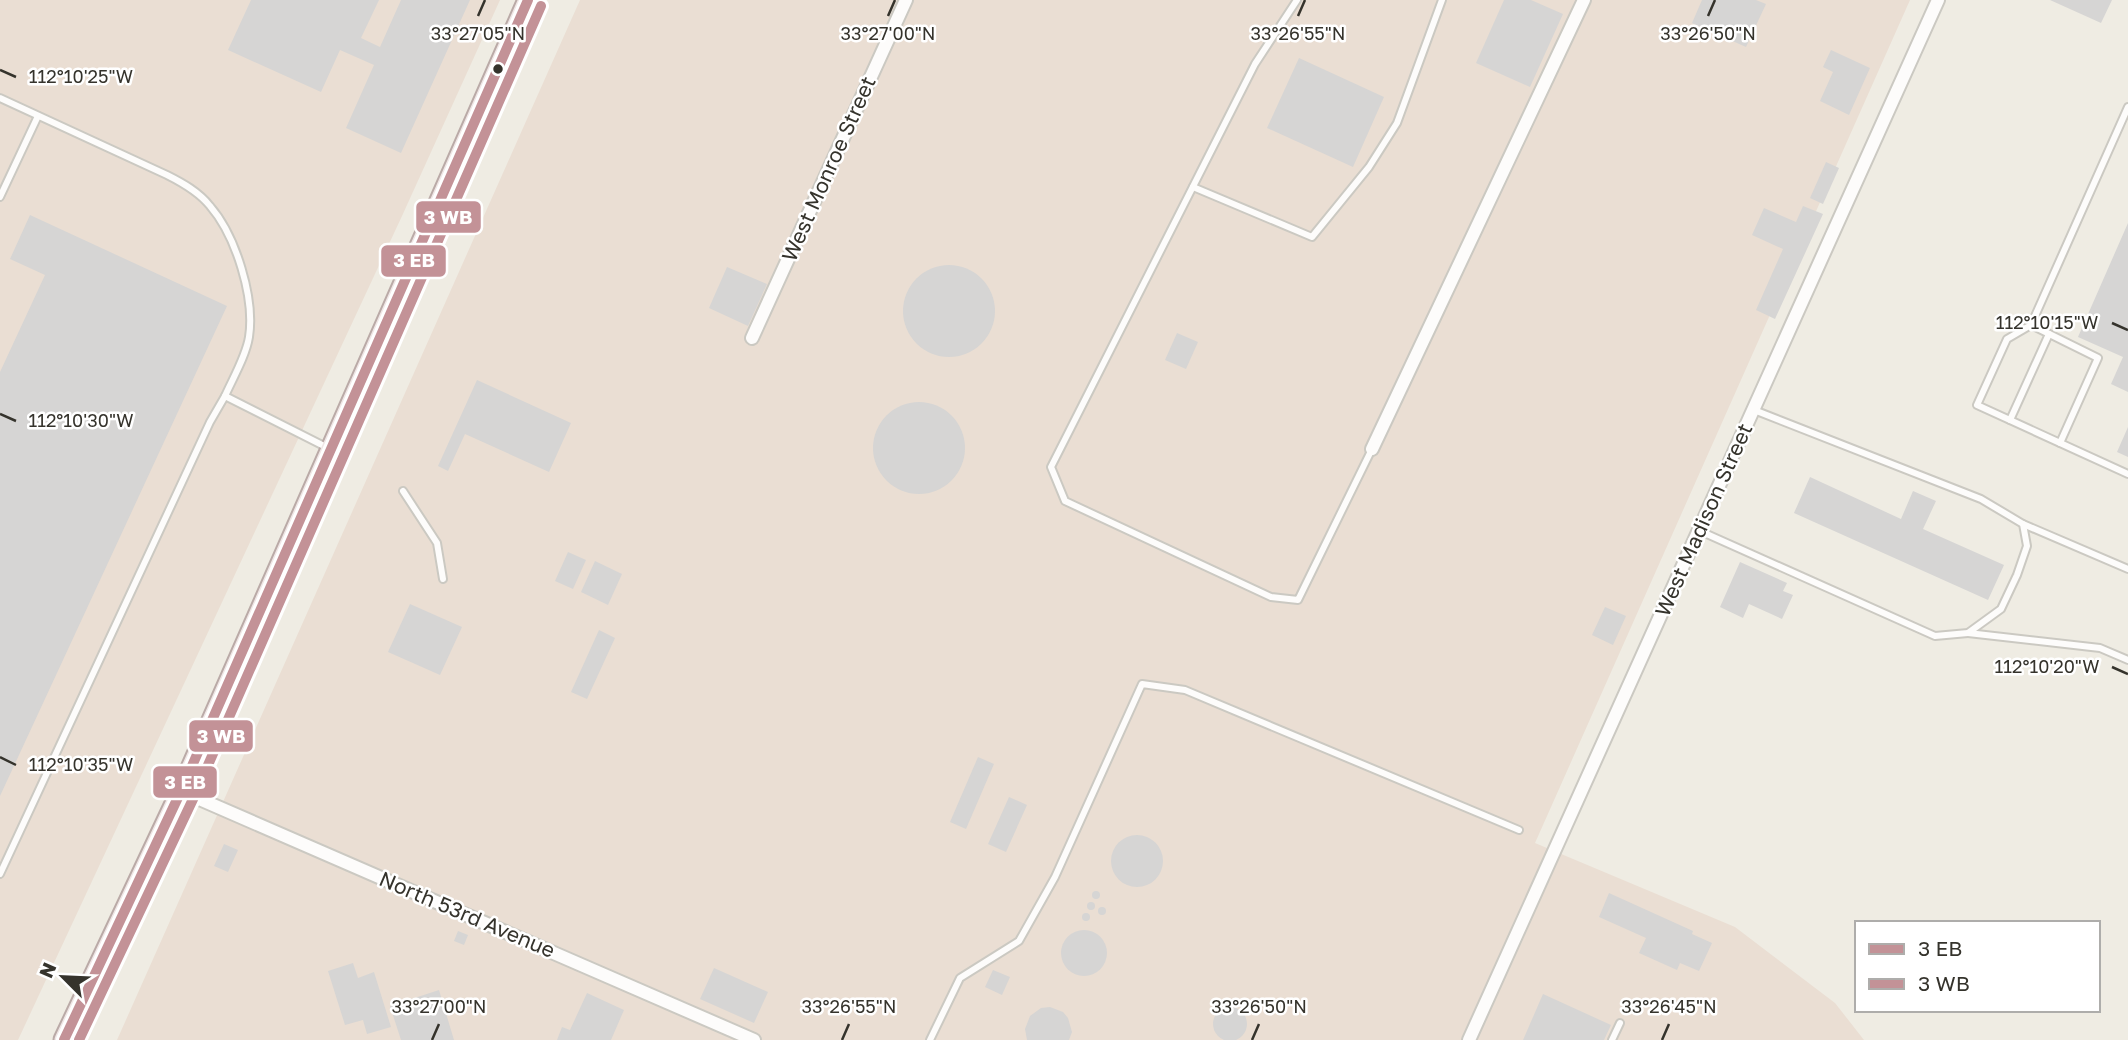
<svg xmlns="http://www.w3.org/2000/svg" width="2128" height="1040" font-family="'Golos Text',sans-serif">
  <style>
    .industrial { fill: #eaded3 }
    .building { fill: #d6d5d4 }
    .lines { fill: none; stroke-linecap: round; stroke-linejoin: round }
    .lane-casing { stroke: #cbc9c2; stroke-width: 10 }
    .street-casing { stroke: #cbc9c2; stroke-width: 16 }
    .primary-casing { stroke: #baaaa7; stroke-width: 23 }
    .lane { stroke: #fdfcfb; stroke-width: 6 }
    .street { stroke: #fdfcfb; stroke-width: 12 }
    .primary { stroke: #f0e7e6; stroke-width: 19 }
    .bus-1-casing { stroke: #fff; stroke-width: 16 }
    .bus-2-casing { stroke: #fff; stroke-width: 16 }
    .bus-1 { stroke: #c39297; stroke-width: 10 }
    .bus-2 { stroke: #c39297; stroke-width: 10 }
    .ticks { fill: none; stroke: #35332c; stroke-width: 2.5 }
    .bus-dot { fill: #35332c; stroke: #fff; stroke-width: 2.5 }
    .labels { text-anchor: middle; stroke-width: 5; stroke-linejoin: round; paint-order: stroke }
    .street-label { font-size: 21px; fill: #35332c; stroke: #fff }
    .ticks-label { font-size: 18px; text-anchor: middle; fill: #35332c; stroke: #fff; stroke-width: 5; stroke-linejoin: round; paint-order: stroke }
    .line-badge { stroke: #fff; stroke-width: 2.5 }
    .badge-label { font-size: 19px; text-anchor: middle; font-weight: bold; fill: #fff }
  </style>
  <rect width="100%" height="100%" fill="#efece3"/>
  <g class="industrial">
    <path d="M0 0H500L402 216 18 1040H0Z"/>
    <path d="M580 0H1910L1535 843 1735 927 1835 1003 1864 1040H117Z"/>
  </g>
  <g class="building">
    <path d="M251 0H379L361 38 380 47 401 0H470L401 153 346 128 374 65 340 50 321 92 228 50Z"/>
    <path d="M1504 0H1531L1563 14 1530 87 1476 63Z"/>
    <path d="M1702 0H1756L1766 4 1746 47 1692 23Z"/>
    <path d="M2050 0H2112L2101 23Z"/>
    <path d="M1831 50 1870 68 1849 115 1820 101 1833 72 1823 67Z"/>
    <path d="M1299 58 1384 97 1353 167 1267 128Z"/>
    <path d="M1826 162 1839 168 1823 204 1810 198Z"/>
    <path d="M1803 206 1823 214 1775 319 1756 310 1783 249 1752 235 1764 208 1796 222Z"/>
    <path d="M30 215 227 306 0 796V372L45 275 10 259Z"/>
    <path d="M2128 223V392L2111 384 2123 357 2078 337Z"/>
    <circle cx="949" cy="311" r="46"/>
    <path d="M727 267 767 284 748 326 709 308Z"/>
    <path d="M1177 333 1198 342 1186 369 1165 360Z"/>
    <path d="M477 380 571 423 549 472 465 434 448 471 438 466Z"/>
    <circle cx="919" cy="448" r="46"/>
    <path d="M2128 427V457L2117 452Z"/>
    <path d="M1810 477 1901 519 1913 491 1936 501 1923 529 2004 565 1988 600 1794 513Z"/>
    <path d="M568 552 586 560 573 589 555 581Z"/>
    <path d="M595 561 622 574 608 605 581 592Z"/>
    <path d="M1740 562 1787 583 1783 591 1793 595 1782 619 1749 604 1743 618 1720 607Z"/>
    <path d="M410 604 462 627 440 675 388 652Z"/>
    <path d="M1605 607 1626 616 1613 645 1592 635Z"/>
    <path d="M599 630 615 638 587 699 571 692Z"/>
    <path d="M978 757 994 764 966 829 950 822Z"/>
    <path d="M1009 797 1027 805 1006 852 988 844Z"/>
    <circle cx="1137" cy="861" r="26"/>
    <path d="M224 844 238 850 228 872 214 866Z"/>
    <circle cx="1096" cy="895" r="4"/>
    <path d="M1609 893 1693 931 1692 934 1712 943 1699 971 1680 963 1677 970 1639 953 1646 938 1599 917Z"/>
    <circle cx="1091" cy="906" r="4"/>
    <circle cx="1102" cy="911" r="4"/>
    <circle cx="1086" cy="917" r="4"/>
    <circle cx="1084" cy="953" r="23"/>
    <path d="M458 931 468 935 464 945 454 941Z"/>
    <path d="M353 963 358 978 374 972 391 1027 367 1034 363 1020 345 1025 328 971Z"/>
    <path d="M714 968 768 992 754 1023 700 999Z"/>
    <path d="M993 970 1010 977 1002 995 985 987Z"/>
    <path d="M439 990 454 1040H401L390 1006Z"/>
    <path d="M587 993 624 1010 611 1040H557L562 1027 570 1030Z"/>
    <path d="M1543 994 1611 1025 1604 1040H1523Z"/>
    <path d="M1050 1007 1063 1012 1068 1018 1072 1032 1069 1040H1027L1025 1029 1030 1016 1041 1008Z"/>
    <circle cx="1230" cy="1024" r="17"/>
  </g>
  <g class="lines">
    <defs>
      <g id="lane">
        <path d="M1297 0 1255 64 1051 467 1065 501 1271 597 1298 600 1372 449"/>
        <path d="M0 98 167 175C183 183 199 192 210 206 236 236 255 298 249 337 246 356 233 378 225 396L330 449"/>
        <path d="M2128 107 2031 325 2007 339 1977 405 2128 474"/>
        <path d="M1193 187 1312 237 1369 167 1397 123 1442 0"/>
        <path d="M0 197 38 116"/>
        <path d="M2031 325 2098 358 2060 443"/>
        <path d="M2010 420 2049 334"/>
        <path d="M403 491 437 543 443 579"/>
        <path d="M2023 524 2128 569"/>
        <path d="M1700 531 1935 636 1968 633 2001 609 2017 575 2027 546 2023 524 1981 499 1754 410"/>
        <path d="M1968 633 2100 648 2128 660"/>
        <path d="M0 874 210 422 225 396"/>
        <path d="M930 1040 960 978 1019 941 1055 877 1142 684 1185 690 1519 830"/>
        <path d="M1612 1040 1620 1023"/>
      </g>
      <g id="street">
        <path d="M752 338 906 0"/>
        <path d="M1372 449 1584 0"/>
        <path d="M181 791 754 1040"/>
        <path d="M1469 1040 1938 0"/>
      </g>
      <path id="primary" d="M64 1040 181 791 528 0"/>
    </defs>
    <use href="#lane" class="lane-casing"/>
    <use href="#street" class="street-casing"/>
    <use href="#primary" class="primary-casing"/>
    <use href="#lane" class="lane"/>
    <use href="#street" class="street"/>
    <use href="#primary" class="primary"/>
    <defs>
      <path id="bus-1" d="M64 1040 181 791 528 0"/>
      <path id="bus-2" d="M79 1040 194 797 541 6"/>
    </defs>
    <use href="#bus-1" class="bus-1-casing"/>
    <use href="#bus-2" class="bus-2-casing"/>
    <use href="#bus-1" class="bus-1"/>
    <use href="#bus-2" class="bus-2"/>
  </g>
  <path class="ticks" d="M478 16 485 0M888 16 895 0M1298 16 1305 0M1708 16 1715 0M0 70 16 77M2112 323 2128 330M0 414 16 421M2112 667 2128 674M0 757 16 765M432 1040 439 1024M842 1040 849 1024M1252 1040 1259 1024M1662 1040 1669 1024"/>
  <circle class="bus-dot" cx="498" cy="69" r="6"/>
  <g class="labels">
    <g class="street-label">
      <text transform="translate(829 169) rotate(-66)" y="7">West Monroe Street</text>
      <text transform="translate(1704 520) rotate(-66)" y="7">West Madison Street</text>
      <text transform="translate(467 915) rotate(23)" y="7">North 53rd Avenue</text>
    </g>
  </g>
  <g class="ticks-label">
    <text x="478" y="40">33°27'05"N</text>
    <text x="888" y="40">33°27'00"N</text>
    <text x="1298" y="40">33°26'55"N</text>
    <text x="1708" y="40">33°26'50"N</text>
    <text x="81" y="83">112°10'25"W</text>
    <text x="2047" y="329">112°10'15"W</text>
    <text x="81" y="427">112°10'30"W</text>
    <text x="2047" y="673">112°10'20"W</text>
    <text x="81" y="771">112°10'35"W</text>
    <text x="439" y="1013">33°27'00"N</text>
    <text x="849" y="1013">33°26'55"N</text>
    <text x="1259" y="1013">33°26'50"N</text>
    <text x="1669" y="1013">33°26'45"N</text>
  </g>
  <g class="line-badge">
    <rect x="415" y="200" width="67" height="34" rx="7" fill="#c39297"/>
    <rect x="380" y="244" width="67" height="34" rx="7" fill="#c39297"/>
    <rect x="188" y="719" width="66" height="34" rx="7" fill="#c39297"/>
    <rect x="152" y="765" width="66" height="34" rx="7" fill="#c39297"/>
  </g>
  <g class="badge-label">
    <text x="448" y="224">3 WB</text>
    <text x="414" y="267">3 EB</text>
    <text x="221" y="743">3 WB</text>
    <text x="185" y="789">3 EB</text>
  </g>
  <rect x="1855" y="921" width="245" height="91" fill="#ffffff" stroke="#aeadab" stroke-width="2"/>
  <rect x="1869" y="944" width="35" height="10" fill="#c39297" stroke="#aeadab" stroke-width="2"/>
  <text x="1918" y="956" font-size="21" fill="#35332c">3 EB</text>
  <rect x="1869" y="979" width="35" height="10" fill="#c39297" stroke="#aeadab" stroke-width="2"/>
  <text x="1918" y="991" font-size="21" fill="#35332c">3 WB</text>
  <g transform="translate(63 977) rotate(294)" stroke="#ffffff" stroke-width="5" paint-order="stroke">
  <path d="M0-5L12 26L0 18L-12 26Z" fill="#35332c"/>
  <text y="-10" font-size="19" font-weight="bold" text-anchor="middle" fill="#35332c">N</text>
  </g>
</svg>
